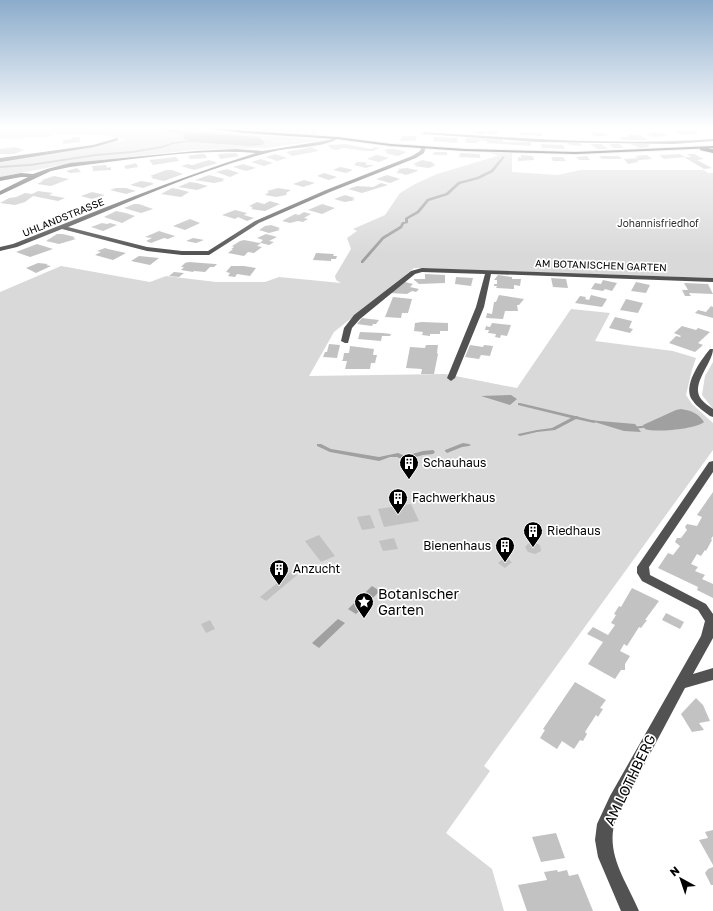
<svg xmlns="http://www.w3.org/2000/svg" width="713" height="911" font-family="'Golos Text',sans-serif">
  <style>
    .green { fill: #d9d9d9 }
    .water { fill: #a0a0a0 }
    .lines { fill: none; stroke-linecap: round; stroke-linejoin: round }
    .stream { fill: #a0a0a0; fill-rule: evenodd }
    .building { fill: #c2c2c2 }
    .major-casing { stroke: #dbdbdb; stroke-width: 2 }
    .highway-casing { stroke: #dbdbdb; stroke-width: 2 }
    .minor { fill: #525252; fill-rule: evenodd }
    .major { fill: #000; fill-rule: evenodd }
    .highway { fill: #000; fill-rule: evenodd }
    .labels { text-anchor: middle; stroke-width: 3.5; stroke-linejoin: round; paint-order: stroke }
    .far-street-label { font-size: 10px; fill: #000; stroke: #fff }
    .far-park-label { font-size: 10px; fill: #303030; stroke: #fff }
    .poi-label { font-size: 12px; fill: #000; stroke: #fff; text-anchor: start }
    .near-poi-label { font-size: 14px; fill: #000; stroke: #fff; text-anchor: start }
    .near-street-label { font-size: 14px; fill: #000; stroke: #fff }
  </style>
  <rect width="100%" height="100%" fill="#fff"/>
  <g class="green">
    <path d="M0 128H190L239 134 325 140 265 148 193 150 93 161 51 167 0 177V161L126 140C118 137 111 137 104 135L55 134 48 137 0 139Z"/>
    <path d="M219 128H321L316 134 244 131Z"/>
    <path d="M490 153H512V172L558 175 580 170H704L708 173H713V278L414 268 334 332 309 376 445 374 517 388 571 309 610 313 595 341 673 351 696 358 692 370 686 395 692 404 713 423V450L484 766 490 771 446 833 492 869 504 911H0V292L61 266 150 282 166 276 216 282H265L279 277 341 283 336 280 335 276 351 249 347 238 357 231 353 229 385 215 400 193 415 184 437 174 497 156V155Z"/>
    <path d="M713 362V409L702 395 705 376Z"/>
  </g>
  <g class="water">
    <path d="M187 132 258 137 265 142 262 145 251 146 192 142 184 139 183 134Z"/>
    <path d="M511 395 517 399 510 405 481 396Z"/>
    <path d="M681 409C692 411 698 413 704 422 696 429 655 433 645 429L643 425 676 410Z"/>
    <path d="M588 420 635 424 641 432 624 431Z"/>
    <path d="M372 586 380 591 356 614 348 609Z"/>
    <path d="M338 619 345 623 319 648 312 643Z"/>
  </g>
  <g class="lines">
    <g class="stream">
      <path d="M159 128H161L171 130 192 133 191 134 171 132Z"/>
      <path d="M197 140 198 141 173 144 162 148 132 153 96 156 30 166 0 168V166L30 164 96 154 132 151 162 146 173 142Z"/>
      <path d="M503 156 505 157 493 172 479 179 460 184 448 195 429 201 419 213 408 219V223L404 224 402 228 384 239 363 263H361V261L382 237 400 226 402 222H405V218L417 211 427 199 446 193 458 182 477 177 491 170Z"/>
      <path d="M518 403H520L575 416H577L579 417 596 421V422L594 423 576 419 555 430 537 432 520 436 518 435V434L537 430 552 428 571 418 518 405Z"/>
      <path d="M650 425H652V427L632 429 630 428 632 427Z"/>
      <path d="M463 443 469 444 471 445 469 446 462 447 447 453 445 451V450Z"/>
      <path d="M317 444H321L331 449 379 457 398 453 405 456 423 451 433 450 435 452 433 454 423 455 404 460 397 457H390L379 461 330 452 317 446Z"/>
    </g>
  </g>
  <g class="building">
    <path d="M430 128H447V130L444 131 431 130H429Z"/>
    <path d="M693 130 700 133 682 135 675 131Z"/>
    <path d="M481 131H498V134H474V132Z"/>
    <path d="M520 132 542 133V136L520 135Z"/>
    <path d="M590 132 606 133 608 136H594Z"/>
    <path d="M657 132H661L667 136 653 137 645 133Z"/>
    <path d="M627 135H640L648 140H622L620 137H629Z"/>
    <path d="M402 136H417L415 141H400Z"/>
    <path d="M72 137H80V142L63 144V140L72 139Z"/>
    <path d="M434 137 458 138 457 143 433 141Z"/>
    <path d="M466 138 494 139 503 140V142H531V146L487 143V141L481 140 476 143H467L465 142Z"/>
    <path d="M567 142 580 143 582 146 569 145Z"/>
    <path d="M346 144 371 149 375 147 380 148 373 151H365L344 148 336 150 331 149 328 145Z"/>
    <path d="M541 144 563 145 565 149 542 148Z"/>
    <path d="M590 144H601L608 149H597Z"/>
    <path d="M609 144H620L623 148H613Z"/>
    <path d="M630 144H646L651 145 647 146 650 147 640 148Z"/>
    <path d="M15 147 24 150 14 154H0V149Z"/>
    <path d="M312 147 319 151 292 156 286 152Z"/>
    <path d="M387 149H395L407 152 398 156 385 153 388 152 384 151Z"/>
    <path d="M434 152H447V155H433Z"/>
    <path d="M236 153 239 156 221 159 218 156 219 154Z"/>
    <path d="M460 153 480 154V158L459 157Z"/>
    <path d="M200 154H205L207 158 192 159H190L188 156Z"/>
    <path d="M275 154 287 158 277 161 266 157Z"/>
    <path d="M680 154 685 157 664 159 659 155Z"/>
    <path d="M687 154H694L704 159 697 160 712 168 704 169 684 157H691Z"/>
    <path d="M376 155H378L389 158 379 162 367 159Z"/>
    <path d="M521 155 533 156 534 160 518 161V157L521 158Z"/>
    <path d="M647 155 652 159 640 160 637 161 638 162 628 164 624 159 638 158 635 156Z"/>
    <path d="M587 156 590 160H579L576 157Z"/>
    <path d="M599 156H619L622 159H602Z"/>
    <path d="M175 157 177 158 179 161 153 165 149 160Z"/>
    <path d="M551 157H563L566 161H553Z"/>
    <path d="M261 159 273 163 264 166 251 162Z"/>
    <path d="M209 160 218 163 194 170 181 166 188 164 192 165Z"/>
    <path d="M422 160 432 162 434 164H432L436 165 429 168 414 166 417 165 413 164Z"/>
    <path d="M357 162H363L368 163 365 164 367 165H375L366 168 354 165Z"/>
    <path d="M136 163 138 167 126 169 124 166Z"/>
    <path d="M243 164 253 167 256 168 246 171 233 167Z"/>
    <path d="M106 165 107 168 111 167V170L93 171 92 166Z"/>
    <path d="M340 167 346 168H345L353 170 346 173 333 170Z"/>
    <path d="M77 168 81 172 70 173 66 171Z"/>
    <path d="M407 168 417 170 418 171 406 175 400 173 397 174 398 172H396L400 170 397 169Z"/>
    <path d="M227 169 239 173 230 177 216 172Z"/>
    <path d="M166 170H172L183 174 164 181 151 178 153 177 150 176Z"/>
    <path d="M324 173 337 177 329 180 317 176Z"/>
    <path d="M209 175 225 179 222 180 224 181 214 183 195 180Z"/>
    <path d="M387 175 397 178 400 179 390 183 376 179Z"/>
    <path d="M54 176 69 179 51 186 37 184 43 181 42 180Z"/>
    <path d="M304 180 315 183 303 187 293 184Z"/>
    <path d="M141 181 153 183H152L154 184 143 188 130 185Z"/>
    <path d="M190 182 197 183 208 186 197 190 178 187Z"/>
    <path d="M381 183 388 185 362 193 348 189 357 186 373 187Z"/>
    <path d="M116 188H126L136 191 126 194 110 190Z"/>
    <path d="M172 188 178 189 189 192 181 197 161 194Z"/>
    <path d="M278 188 291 190 286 193 287 194 286 195 276 197 265 195 269 192 267 191Z"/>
    <path d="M38 191 53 193 49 195 65 198 58 201 33 196 25 202 15 205 0 203 9 198 16 197 25 193 32 194Z"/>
    <path d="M92 192 105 195 92 199 81 196Z"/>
    <path d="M345 195 355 198 352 199 355 200 345 202 334 199Z"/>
    <path d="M270 201 280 204 265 211 251 209H253L251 208 253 207 249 206 257 202 264 204Z"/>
    <path d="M134 204H139L153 209 141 213 124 208Z"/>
    <path d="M322 204 335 208 322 214 308 210Z"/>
    <path d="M235 210 247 213 244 215 254 218 247 221 238 217 235 219 222 215Z"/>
    <path d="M116 211 126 213 135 216 122 223 104 217Z"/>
    <path d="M304 212 311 214 304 218 308 219 303 222 298 221 290 223 282 221 295 214 299 215Z"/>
    <path d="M190 219 200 223 185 230 173 226Z"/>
    <path d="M102 223 107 224 110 223 117 225 103 231 91 227Z"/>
    <path d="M271 225 280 228 278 229 280 230 269 233 259 230 265 226Z"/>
    <path d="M159 231 175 236 168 239 164 238 151 243 146 241 152 238 145 237Z"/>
    <path d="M57 234H63L75 237 73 238 76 239 59 244 46 241Z"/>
    <path d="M266 234 277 237 269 241 274 242 269 245 261 243 257 246 262 247 254 253 248 252 244 256 228 253 233 249H231L234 247 232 246 240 241 244 240 260 243 263 240 257 238Z"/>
    <path d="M193 238 199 239 204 240 196 243 186 241Z"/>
    <path d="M37 244 53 249 30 257 16 252Z"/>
    <path d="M105 248 108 249 126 253 113 260 95 255 101 252 97 251Z"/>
    <path d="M316 253 334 254 333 256H337L336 259H331V261L313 260Z"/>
    <path d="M139 256 159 258 150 265 131 261Z"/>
    <path d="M189 262 215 264H217L214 267H210L205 272 194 271 193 272 181 270 184 267H181L185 263Z"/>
    <path d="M38 263 48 264 46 265 51 266 36 273 26 268Z"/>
    <path d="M231 266H244L256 268 250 276 237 274 235 277 228 276 230 273 226 272Z"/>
    <path d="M174 272 184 273 179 277 169 276Z"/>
    <path d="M425 274 445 275V283L419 284 414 280V279H425Z"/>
    <path d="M498 275 512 277V279H521L520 286 514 285V289L496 288 497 286H494V284H497V280H494Z"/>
    <path d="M456 277 473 278 471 286 455 284Z"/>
    <path d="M551 278 566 279 568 288 553 287Z"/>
    <path d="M603 280 617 283 612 291 605 289 603 291 591 289 595 283 601 284Z"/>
    <path d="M405 282 413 284 410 287 419 289 416 292 412 291 407 294 390 293Z"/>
    <path d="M636 282 650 285 646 293 631 291Z"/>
    <path d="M684 283 708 284 713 294 689 293 691 296H685L682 290H688Z"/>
    <path d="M499 295 524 299 519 305H517L518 311H505L503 319 486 318 487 313 492 314 494 302H496Z"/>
    <path d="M591 295 607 299 602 307 575 303 580 296 586 297 585 299 589 300Z"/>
    <path d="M393 297 412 299 408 313H402L401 318 385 317Z"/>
    <path d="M626 299 643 303 638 313 620 310Z"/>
    <path d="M711 306 713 307V318L695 313 698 310 706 312Z"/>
    <path d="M615 317 632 321 629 328 633 329 630 333 609 328Z"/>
    <path d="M362 318 370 319 379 320 376 324H373L372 326 357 324Z"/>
    <path d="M422 322 448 323V331H440V334H430V336L422 335 423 332 414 331 415 323Z"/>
    <path d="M492 323 511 325 507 336 501 335 500 338 495 337 496 334 488 333 489 330H485L486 326 490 327Z"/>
    <path d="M682 326 696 330 698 328 710 332 698 343 703 345 695 352 669 343 676 336 680 337 681 336 674 333Z"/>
    <path d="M360 332 383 333 391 334 390 336H382L381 341 358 339Z"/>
    <path d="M329 344 340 345 337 358 323 357 325 352H327Z"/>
    <path d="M426 345H438L437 353 438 354 434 374H421L422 369 406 368 410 347 425 348Z"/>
    <path d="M470 345 483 347 484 345 493 346 490 356 481 355 479 359 465 357Z"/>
    <path d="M350 346 374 349 373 355H377L375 363H371L370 369H345L347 361H342L343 359 344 353H349Z"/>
    <path d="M713 492V536L711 539 712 540 706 551 705 550 701 556 697 554 691 564 698 567 695 571 705 575 702 579 713 584V598L697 590 698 587 658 568 668 553 673 555 680 546 675 542 677 538H681L687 530 685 527 687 524 697 526 702 517 697 515Z"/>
    <path d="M411 504 419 521 384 527 378 509Z"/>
    <path d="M370 515 375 528 362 530 357 517Z"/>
    <path d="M319 535 335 556 321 562 305 541Z"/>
    <path d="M394 538 398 549 383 551 379 541Z"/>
    <path d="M529 543H535L540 545 541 551 535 554 528 552 525 547Z"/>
    <path d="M505 557 512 562 505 568 498 563Z"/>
    <path d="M292 571 297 575 266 601 260 597Z"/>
    <path d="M632 588 659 601 645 620H647L641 628 639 627 627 646 624 644 620 651 630 656 625 664V670H621L615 679 588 664 603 642 587 634 593 627 608 635 615 625 611 623 616 615 614 614 619 606 621 607Z"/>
    <path d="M666 613 684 622 680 629 662 620Z"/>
    <path d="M210 620 215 629 206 633 201 624Z"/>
    <path d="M575 682 606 700 600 708 603 709 598 717 596 715 585 732 587 734 583 741 580 740 574 749 562 741 557 749 540 738 545 730 543 729Z"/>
    <path d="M696 698 703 705 710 721 699 723 704 730 692 732 681 714Z"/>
    <path d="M713 830V865L699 840 708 838 705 832Z"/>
    <path d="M556 833 565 858 541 862 532 837Z"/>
    <path d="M713 867V885H711L705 873 708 869Z"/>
    <path d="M557 870 558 872 567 870 569 876 578 874 593 911H527L518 885 547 880 544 872Z"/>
  </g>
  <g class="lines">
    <defs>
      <path id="major" d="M207 128 337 137 391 144 465 149 576 152 713 146V148L576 154 465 151 391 146 337 139 243 133Z"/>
      <path id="highway" d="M702 147 713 149V153L700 150V148Z"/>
    </defs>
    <use href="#major" class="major-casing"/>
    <use href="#highway" class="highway-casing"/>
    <g class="minor">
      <path d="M424 132C520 138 617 146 713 139V141L674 144 538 142 422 134Z"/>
      <path d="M335 137 339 138C325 148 289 147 271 152 202 169 134 200 68 227L147 247 182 251H208L255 221 326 190 412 156 420 151 422 146 426 147 424 153 416 158 330 192 259 223 209 255H182L147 251 62 229 17 247 0 251V247L13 244C94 212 174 179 256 153 196 148 130 160 70 167L51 171 0 195V191L28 177H21L0 181V177L21 173 33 174 47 169 70 163 196 151 236 149 263 151 329 140Z"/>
      <path d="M117 138 119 140 94 147 0 162V158L93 145Z"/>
      <path d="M422 268 713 278V282L491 274 484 307 455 378 451 381 447 378 476 307 485 274 422 272 415 274 360 319 352 328 348 343H345L341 341 344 328 354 315 411 271Z"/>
      <path d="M710 349H713C713 363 690 384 701 399 704 403 709 406 713 409V417L710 416C704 411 697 407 693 401 681 387 701 360 710 349Z"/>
      <path d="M713 461V472L649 567 650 575 706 604 713 614V638L693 674 713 668V680L685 688 616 818C604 853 626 880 639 911H621L598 857 595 840 597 824 610 796 701 636 705 621 698 610 642 581 637 573V567L709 462Z"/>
    </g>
    <use href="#major" class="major"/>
    <use href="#highway" class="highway"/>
  </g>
  <linearGradient id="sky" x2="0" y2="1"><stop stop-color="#8baccb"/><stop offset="0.5" stop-color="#fff"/><stop offset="1" stop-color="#fff" stop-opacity="0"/></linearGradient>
  <rect width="713" height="255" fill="url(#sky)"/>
  <defs>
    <symbol id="building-pin" viewBox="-11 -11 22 30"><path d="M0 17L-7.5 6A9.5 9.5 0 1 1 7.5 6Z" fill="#000" stroke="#fff"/><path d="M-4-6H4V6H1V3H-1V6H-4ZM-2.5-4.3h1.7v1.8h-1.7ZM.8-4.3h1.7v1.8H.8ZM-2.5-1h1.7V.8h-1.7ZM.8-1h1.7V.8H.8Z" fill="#fff"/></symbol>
    <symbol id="sight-pin" viewBox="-11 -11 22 30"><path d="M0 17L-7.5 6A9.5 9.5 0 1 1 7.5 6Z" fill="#000" stroke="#fff"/><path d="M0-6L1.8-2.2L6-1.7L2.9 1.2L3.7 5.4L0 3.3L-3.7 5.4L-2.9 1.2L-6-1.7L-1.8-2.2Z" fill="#fff"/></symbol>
  </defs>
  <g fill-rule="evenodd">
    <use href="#building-pin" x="398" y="452" width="22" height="30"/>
    <use href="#building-pin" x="387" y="487" width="22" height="30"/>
    <use href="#building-pin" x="522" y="520" width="22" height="30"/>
    <use href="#building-pin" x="494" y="535" width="22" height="30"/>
    <use href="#building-pin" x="268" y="558" width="22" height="30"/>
    <use href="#sight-pin" x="353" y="591" width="22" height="30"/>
  </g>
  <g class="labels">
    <g class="far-street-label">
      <text transform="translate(63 217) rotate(-22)" y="4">UHLANDSTRASSE</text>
      <text transform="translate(601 265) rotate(2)" y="4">AM BOTANISCHEN GARTEN</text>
    </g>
    <g class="far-park-label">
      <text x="658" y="227">Johannisfriedhof</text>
    </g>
    <g class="poi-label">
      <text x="423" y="467">Schauhaus</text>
      <text x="412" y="502">Fachwerkhaus</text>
      <text x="547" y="535">Riedhaus</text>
      <text x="491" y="550" text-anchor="end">Bienenhaus</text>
      <text x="293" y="573">Anzucht</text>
    </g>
    <g class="near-poi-label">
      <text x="378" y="599">Botanischer<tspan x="378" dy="16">Garten</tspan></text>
    </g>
    <g class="near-street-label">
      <text transform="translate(630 780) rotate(-64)" y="5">AM LOTHBERG</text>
    </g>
  </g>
  <g transform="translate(681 879) rotate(320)" stroke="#ffffff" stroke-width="3" paint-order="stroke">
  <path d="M0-3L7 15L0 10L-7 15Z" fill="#000000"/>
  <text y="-6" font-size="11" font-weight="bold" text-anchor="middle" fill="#000000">N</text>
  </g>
</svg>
